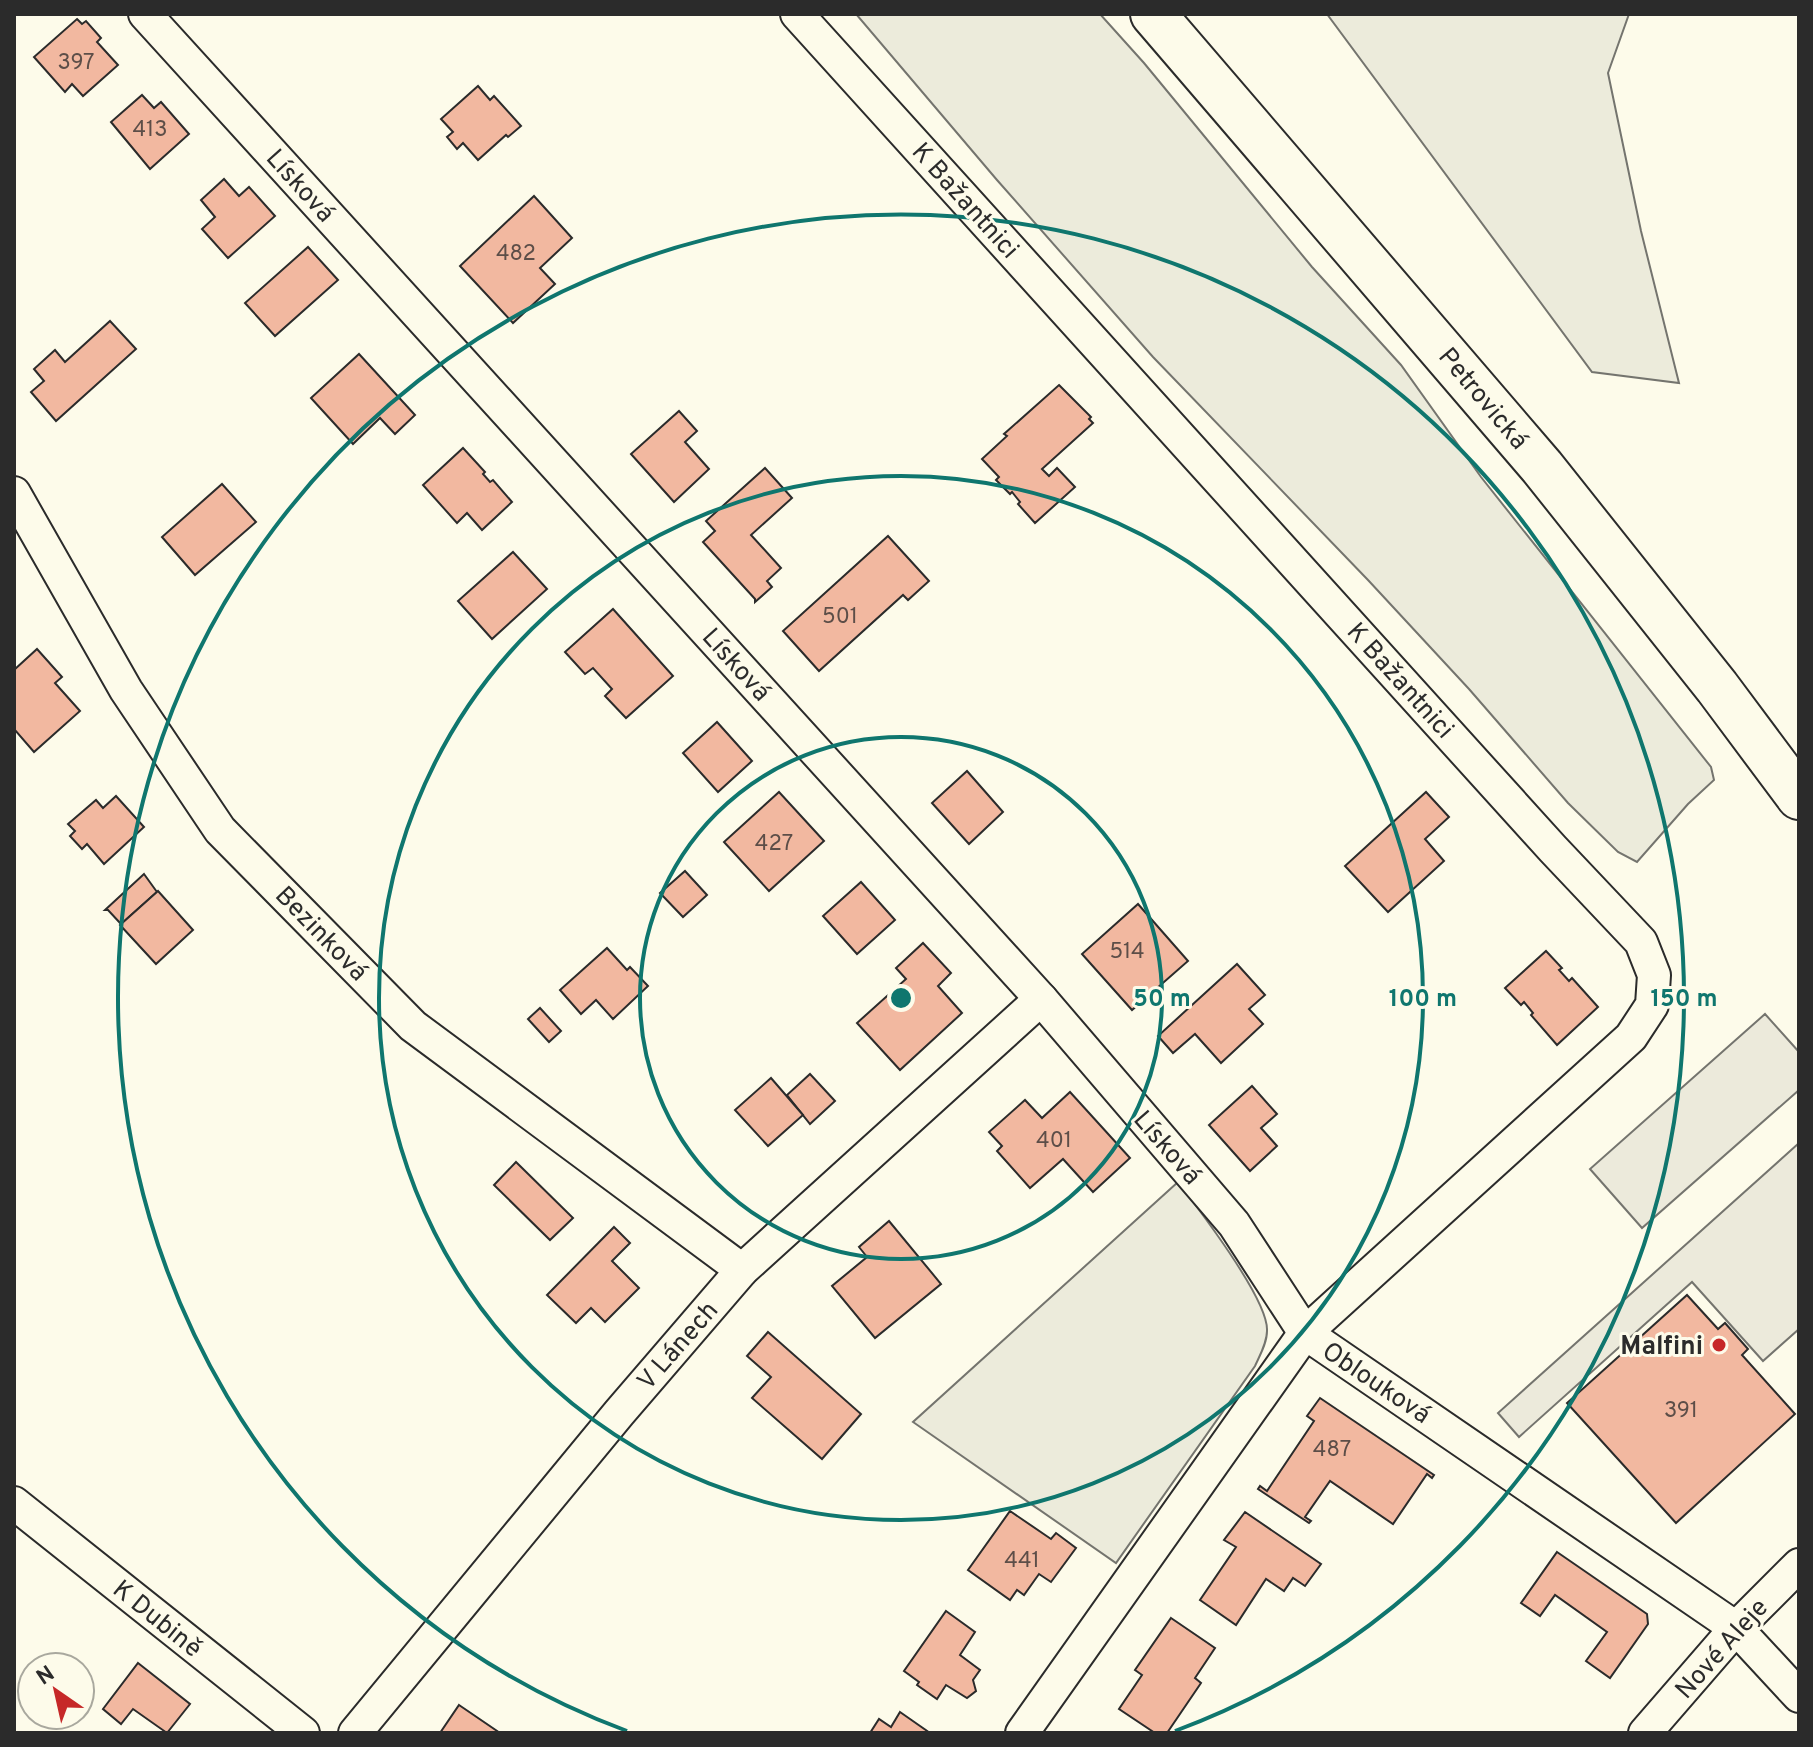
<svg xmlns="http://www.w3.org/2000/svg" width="1813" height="1747" font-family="Overpass,sans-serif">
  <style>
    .green { fill: #ecebdb; stroke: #74746e; stroke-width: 2 }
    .parking { fill: #eceadb; stroke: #74746e; stroke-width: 2 }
    .building { fill: #f2b8a0; stroke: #2b2b2b; stroke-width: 2 }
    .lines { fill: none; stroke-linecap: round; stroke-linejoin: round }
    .minor-casing { stroke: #2b2b2b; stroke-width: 36 }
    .secondary-casing { stroke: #2b2b2b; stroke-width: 48 }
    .minor { stroke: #fdfbea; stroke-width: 32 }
    .secondary { stroke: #fdfbea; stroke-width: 44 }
    .ring { fill: none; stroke: #0f766e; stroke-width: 4 }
    .poi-dot { fill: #c62828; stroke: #fdfbea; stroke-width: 3 }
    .labels { text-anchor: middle; stroke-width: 6; stroke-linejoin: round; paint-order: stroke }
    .number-label { font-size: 22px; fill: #5d4e48 }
    .street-label { font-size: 26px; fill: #2b2b2b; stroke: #fdfbea }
    .poi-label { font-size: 26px; font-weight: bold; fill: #2b2b2b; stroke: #fdfbea; text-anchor: end }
    .centre { fill: #0f766e; stroke: #fdfbea; stroke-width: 4 }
    .ring-label { font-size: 24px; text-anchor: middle; font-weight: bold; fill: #0f766e; stroke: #fdfbea; stroke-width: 6; stroke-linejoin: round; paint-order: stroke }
  </style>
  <rect width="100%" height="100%" fill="#fdfbea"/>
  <g class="green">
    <path d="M856 14H1100L1144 63 1312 267 1401 365 1481 477 1711 767 1714 780 1688 804 1637 862 1618 852 1568 803 1469 689 1368 580 1153 357 997 180Z"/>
    <path d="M1327 14H1629L1608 73 1641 231 1679 383 1592 372Z"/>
    <path d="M1178 1182C1198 1208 1269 1301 1267 1331 1267 1343 1260 1355 1255 1366L1116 1563 913 1422Z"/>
  </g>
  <g class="parking">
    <path d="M1765 1014 1799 1052V1090L1642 1228 1590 1169Z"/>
    <path d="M1799 1143V1329L1763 1361 1692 1282 1519 1437 1498 1413Z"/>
  </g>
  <g class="building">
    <path d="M77 19 82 24 86 21 101 38 97 42 118 65 83 96 72 84 65 92 34 57Z"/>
    <path d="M478 86 490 100 494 96 521 126 508 137 506 135 478 160 463 143 457 149 447 137 453 132 441 119Z"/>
    <path d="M142 95 154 108 161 102 189 134 150 169 111 122Z"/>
    <path d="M224 179 239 196 249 187 275 216 228 258 202 229 215 217 201 200Z"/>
    <path d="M534 196 572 238 540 268 555 284 513 323 460 266Z"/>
    <path d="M308 247 338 280 275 336 245 303Z"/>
    <path d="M110 321 136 349 56 421 31 392 44 381 34 369 55 350 65 362Z"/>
    <path d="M359 354 415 415 395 434 380 418 353 444 311 398Z"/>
    <path d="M1059 385 1091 417 1089 419 1093 423 1042 469 1049 476 1057 468 1075 487 1035 523 1018 504 1020 502 1012 492 1010 494 996 480 999 477 982 459 1007 436 1004 434Z"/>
    <path d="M679 411 697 431 685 442 709 469 674 502 631 454Z"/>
    <path d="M463 448 485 472 483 474 490 482 493 480 512 502 482 530 467 513 457 523 423 485Z"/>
    <path d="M765 468 792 498 751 535 781 568 767 581 772 587 755 602V599L703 542 715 531 706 521Z"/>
    <path d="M222 484 256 522 195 575 162 537Z"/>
    <path d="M888 536 929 581 908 600 903 595 819 671 783 631Z"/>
    <path d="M513 552 547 589 492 639 458 601Z"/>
    <path d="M613 609 673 676 626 718 605 696 612 689 593 668 585 674 565 652Z"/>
    <path d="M37 649 62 677 55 683 80 711 34 752 14 729V670Z"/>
    <path d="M717 722 752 761 718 792 683 753Z"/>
    <path d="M967 771 1003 812 969 844 932 803Z"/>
    <path d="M779 792 824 841 769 891 724 842Z"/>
    <path d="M1426 792 1449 817 1425 839 1444 861 1388 912 1345 866Z"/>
    <path d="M116 796 144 827 104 864 87 844 82 849 70 836 75 831 68 824 96 800 103 808Z"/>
    <path d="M685 871 707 895 683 917 660 893Z"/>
    <path d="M144 874 157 892 121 924 108 910H105Z"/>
    <path d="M861 882 895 920 857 954 823 916Z"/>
    <path d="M158 891 193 930 156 964 120 925Z"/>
    <path d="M1138 904 1188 961 1132 1010 1082 954Z"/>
    <path d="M923 943 951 973 938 986 962 1013 900 1070 857 1023 906 979 896 968Z"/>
    <path d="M607 948 627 970 630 967 648 986 613 1019 596 1000 581 1014 560 990Z"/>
    <path d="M1546 951 1562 968 1559 970 1569 981 1572 978 1598 1007 1557 1045 1531 1015 1533 1013 1524 1002 1521 1005 1505 988Z"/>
    <path d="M1237 964 1265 995 1249 1009 1263 1024 1221 1063 1195 1034 1173 1053 1158 1036Z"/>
    <path d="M540 1008 561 1031 549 1042 528 1019Z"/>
    <path d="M810 1074 835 1101 810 1124 787 1095Z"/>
    <path d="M771 1078 803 1115 768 1146 735 1110Z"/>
    <path d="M1252 1086 1277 1114 1261 1128 1277 1146 1250 1171 1209 1125Z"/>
    <path d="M1070 1092 1130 1158 1093 1192 1063 1159 1030 1188 997 1151 1002 1146 989 1132 1025 1100 1042 1118Z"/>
    <path d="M516 1162 573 1218 550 1240 494 1185Z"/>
    <path d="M889 1221 941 1284 875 1338 832 1286 867 1257 859 1247Z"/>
    <path d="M614 1227 630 1243 612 1261 639 1288 605 1322 591 1308 576 1323 547 1295Z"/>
    <path d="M1687 1295 1718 1329 1725 1323 1748 1349 1742 1355 1795 1414 1676 1523 1567 1403Z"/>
    <path d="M768 1332 861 1414 822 1459 752 1398 771 1377 747 1356Z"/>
    <path d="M1320 1398 1434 1475 1432 1478 1427 1474 1393 1524 1330 1481 1305 1517 1311 1521 1309 1523 1258 1489 1260 1486 1267 1491 1314 1421 1307 1416Z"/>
    <path d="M1010 1511 1051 1539 1056 1533 1076 1548 1051 1582 1039 1574 1024 1595 1017 1590 1010 1600 968 1570Z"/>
    <path d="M1245 1512 1321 1564 1305 1586 1293 1578 1284 1591 1266 1579 1236 1625 1200 1600 1236 1547 1224 1540Z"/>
    <path d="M1557 1552 1647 1614 1648 1624 1610 1678 1586 1661 1607 1632 1555 1595 1540 1616 1521 1603Z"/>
    <path d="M946 1611 975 1632 960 1655 980 1670 973 1680 976 1691 967 1698 946 1685 937 1699 917 1685 919 1682 904 1671Z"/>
    <path d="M1171 1618 1215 1648 1195 1678 1201 1683 1167 1733H1155L1119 1709 1142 1675 1135 1670Z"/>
    <path d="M138 1663 190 1704 167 1733 133 1709 121 1724 103 1709Z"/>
    <path d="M459 1705 500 1733H440Z"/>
    <path d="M900 1712 930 1733H870L879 1719 891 1727Z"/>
  </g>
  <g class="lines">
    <defs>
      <g id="minor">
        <path d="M145 14 1041 999 1234 1224 1305 1333 1631 1037 1652 1005 1654 975 1641 942 1553 849 797 14"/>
        <path d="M14 493 126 690 220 830 413 1026 742 1270"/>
        <path d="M14 1503 303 1733"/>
        <path d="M355 1733 619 1413 742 1270 1041 999"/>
        <path d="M1022 1733 1305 1333 1736 1628 1799 1696"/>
        <path d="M1645 1733 1736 1628 1799 1565"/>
      </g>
      <path id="secondary" d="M1153 14 1542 467 1717 687 1799 797"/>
    </defs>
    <use href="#minor" class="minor-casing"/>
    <use href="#secondary" class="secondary-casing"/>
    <use href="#minor" class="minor"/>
    <use href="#secondary" class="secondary"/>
  </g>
  <g class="ring">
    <circle cx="901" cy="998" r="261"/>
    <circle cx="901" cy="998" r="522"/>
    <path d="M627 1731A783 783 0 1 1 1175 1731"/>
  </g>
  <circle class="poi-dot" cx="1719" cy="1345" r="8"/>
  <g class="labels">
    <g class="number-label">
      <text x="76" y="69">397</text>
      <text x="150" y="136">413</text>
      <text x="516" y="260">482</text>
      <text x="840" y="623">501</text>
      <text x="774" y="850">427</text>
      <text x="1127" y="958">514</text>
      <text x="1054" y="1147">401</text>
      <text x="1681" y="1417">391</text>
      <text x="1332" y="1456">487</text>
      <text x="1022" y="1567">441</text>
    </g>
    <g class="street-label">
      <text transform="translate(301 185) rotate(48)" y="9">Lísková</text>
      <text transform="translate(966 200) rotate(48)" y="9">K Bažantnici</text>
      <text transform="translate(1484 398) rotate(50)" y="9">Petrovická</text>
      <text transform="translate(737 664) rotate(48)" y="9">Lísková</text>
      <text transform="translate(1401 680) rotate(48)" y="9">K Bažantnici</text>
      <text transform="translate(322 933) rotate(46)" y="9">Bezinková</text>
      <text transform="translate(1168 1147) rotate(49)" y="9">Lísková</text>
      <text transform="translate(677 1345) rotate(-49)" y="9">V Lánech</text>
      <text transform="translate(1377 1382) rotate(34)" y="9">Oblouková</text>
      <text transform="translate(158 1618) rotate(39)" y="9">K Dubině</text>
      <text transform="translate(1721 1648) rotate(-48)" y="9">Nové Aleje</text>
    </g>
    <g class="poi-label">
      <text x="1703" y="1354">Malfini</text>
    </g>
  </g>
  <circle cx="901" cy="998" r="12" class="centre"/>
  <g class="ring-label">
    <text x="1162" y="1006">50 m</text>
    <text x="1423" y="1006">100 m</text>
    <text x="1684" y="1006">150 m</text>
  </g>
  <rect width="1813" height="1747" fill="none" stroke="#2b2b2b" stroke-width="32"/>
  <g transform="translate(56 1691) rotate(326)"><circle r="38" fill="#fdfbea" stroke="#a9a89e" stroke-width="2"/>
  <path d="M0-6L14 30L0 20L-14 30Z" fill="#c62828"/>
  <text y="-12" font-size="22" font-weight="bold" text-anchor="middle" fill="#2b2b2b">N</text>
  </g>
</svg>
